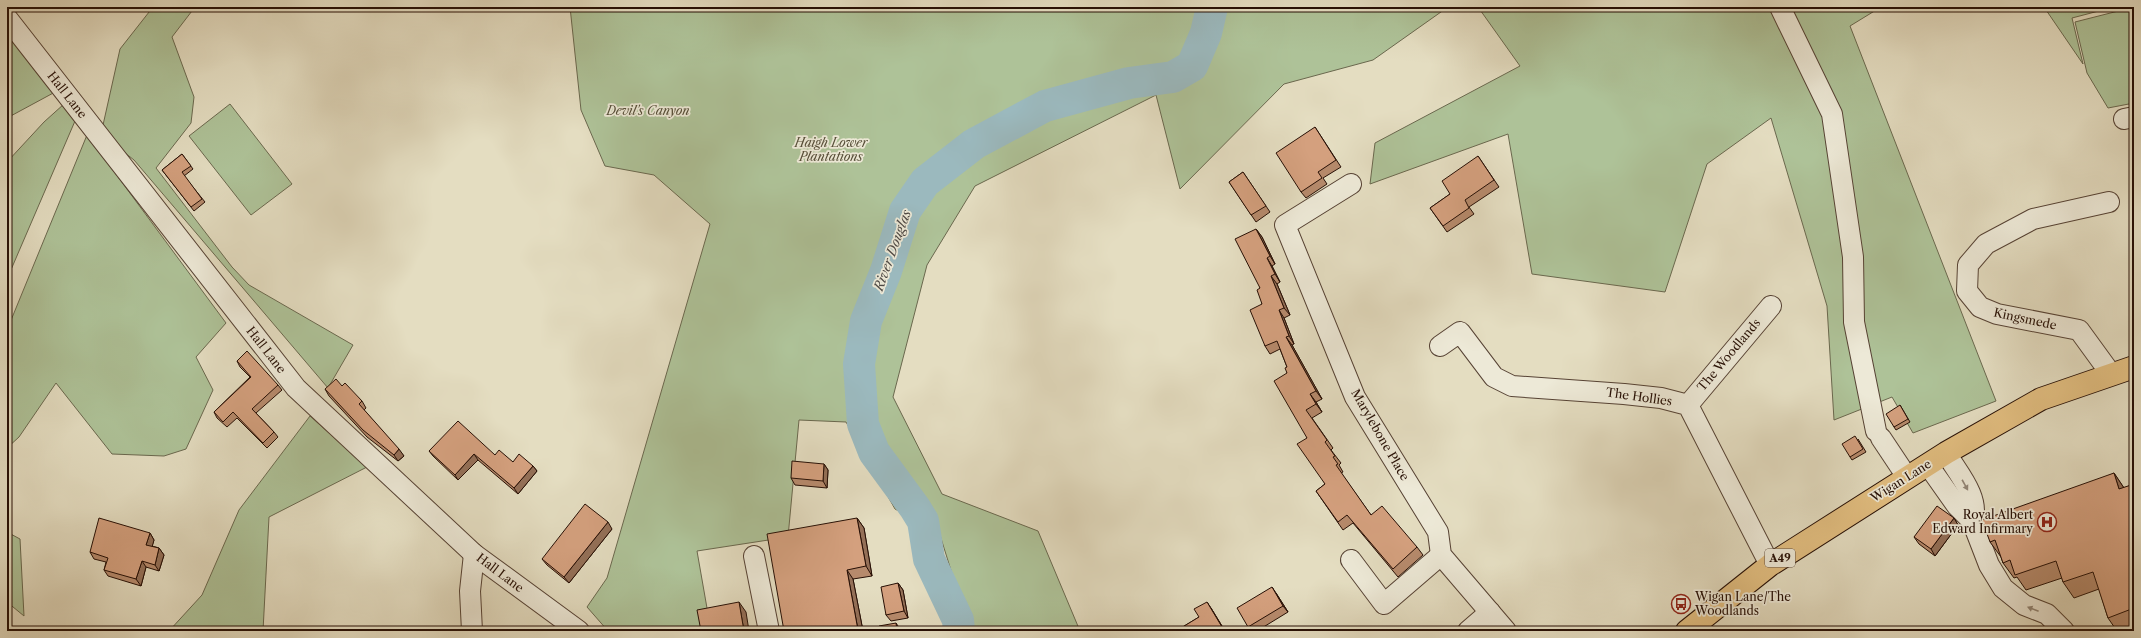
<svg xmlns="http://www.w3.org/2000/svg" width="2141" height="638" font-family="'Libre Caslon Text',serif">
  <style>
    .green { fill: #aec298; stroke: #6a684e }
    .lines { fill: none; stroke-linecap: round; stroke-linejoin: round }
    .river { stroke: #9bb9be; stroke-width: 32 }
    .minor-casing { stroke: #564234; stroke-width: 22 }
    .highway-casing { stroke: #260f05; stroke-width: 24 }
    .minor { stroke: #ede9d7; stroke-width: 20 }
    .highway { stroke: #e2be80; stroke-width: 22 }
    .wall { fill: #b68a6c; stroke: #260f05 }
    .shaded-wall { fill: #947058; stroke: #260f05 }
    .building { fill: #d4a07e; stroke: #260f05 }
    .oneway { fill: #938778 }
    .labels { text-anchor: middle; stroke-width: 3.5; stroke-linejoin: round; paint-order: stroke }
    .shield { fill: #ede9d7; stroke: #625044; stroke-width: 1 }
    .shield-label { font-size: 11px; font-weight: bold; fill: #260f05 }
    .street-label { font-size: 12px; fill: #260f05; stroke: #ede9d7 }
    .park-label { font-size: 12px; font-style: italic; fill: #564e38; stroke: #ede9d7 }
    .poi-label { font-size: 12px; fill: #260f05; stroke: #ede9d7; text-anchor: end }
    .water-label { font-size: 13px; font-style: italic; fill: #4f4a46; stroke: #ede9d7 }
  </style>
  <rect width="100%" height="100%" fill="#e4ddc1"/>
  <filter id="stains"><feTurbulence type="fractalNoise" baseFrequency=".005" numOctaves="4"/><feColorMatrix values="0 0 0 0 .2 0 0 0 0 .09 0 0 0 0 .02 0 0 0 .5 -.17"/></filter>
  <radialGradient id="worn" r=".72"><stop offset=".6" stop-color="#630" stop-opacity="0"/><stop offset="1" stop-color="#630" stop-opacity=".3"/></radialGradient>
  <g class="green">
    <path d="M153 7H195L172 37 194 97 191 123 156 168 232 267 249 285 353 345 328 388 134 160 101 134 120 49Z"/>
    <path d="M570 7H1448L1373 60 1284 84 1180 189 1156 95 975 186 927 265 893 397 942 494 1038 531 1080 631H970L939 532 895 509 846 422 799 420 788 537 697 551 711 631H608L587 607 607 578 710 224 654 175 605 166 581 110Z"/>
    <path d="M1478 7H1881L1850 26 1996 401 1913 433 1892 397 1834 420 1827 306 1771 118 1707 164 1665 292 1532 274 1508 134 1370 184 1375 143 1520 66Z"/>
    <path d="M2044 7H2114L2072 18 2083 64Z"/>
    <path d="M2134 7V103L2108 108 2087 73 2075 22Z"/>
    <path d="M7 25 57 91 7 118Z"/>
    <path d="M64 104 75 121 7 279V162L44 122Z"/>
    <path d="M230 104 292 184 251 215 189 136Z"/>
    <path d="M87 135 226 323 196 357 213 390 186 449 164 456 112 454 56 383 19 437 7 448V330Z"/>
    <path d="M310 416 367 467 269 517 263 631H169L202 595 239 510Z"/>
    <path d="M7 532 20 539 24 616 7 602Z"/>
  </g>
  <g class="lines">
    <path class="river" d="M959 631 958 620 929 559 923 521 915 508 874 452 863 424 859 364 866 321 886 271 905 211 925 182 974 144 1045 106 1129 83 1173 77 1192 66 1206 33 1212 7"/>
    <defs>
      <g id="minor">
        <path d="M1780 7 1832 114 1853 257 1854 322 1876 431"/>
        <path d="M7 18 296 388 474 554 579 631"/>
        <path d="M2124 119 2134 117"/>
        <path d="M1351 184 1285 225 1355 397 1438 532 1441 555 1506 631"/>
        <path d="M2109 202 2033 219 1986 244 1968 265 1967 291 1980 307 1997 314 2079 330 2111 374"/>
        <path d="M1440 346 1460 332 1494 377 1512 386 1624 394 1661 398 1688 405 1770 565"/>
        <path d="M1688 405 1771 306"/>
        <path d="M1881 438 1907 477"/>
        <path d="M1946 453C1957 472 1981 498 1972 521"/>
        <path d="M1928 465 1957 506 1972 521 1989 565 2003 588 2024 605 2047 614 2064 631"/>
        <path d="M754 556 769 631"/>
        <path d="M1351 560 1384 604 1441 555"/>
        <path d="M472 631 470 591 474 554"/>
        <path d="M1468 631 1490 612"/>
      </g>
      <path id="highway" d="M1687 631 1770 565 1946 453 2041 399 2134 367"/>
    </defs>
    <use href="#minor" class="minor-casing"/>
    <use href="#highway" class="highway-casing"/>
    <use href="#minor" class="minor"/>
    <use href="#highway" class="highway"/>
  </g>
  <g class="wall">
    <path d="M1315 127 1341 167 1323 178 1327 184 1306 198 1301 192Z"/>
    <path d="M182 154 193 169 184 176 205 202 194 211 162 170Z"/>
    <path d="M1478 156 1499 187 1469 207 1474 214 1447 232 1430 208 1450 194Z"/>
    <path d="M1243 172 1270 212 1256 222 1229 182Z"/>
    <path d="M1256 229 1262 237 1275 264 1272 266 1280 282 1277 284 1290 315 1284 318 1294 344 1292 345 1322 399 1316 402 1322 412 1312 418 1333 448 1331 450 1341 463 1339 465 1343 472 1341 473 1371 515 1417 547 1423 555 1398 577 1353 523 1343 530 1316 491 1325 484 1307 438 1287 373V367L1280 349 1270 354 1265 346 1262 304 1260 288Z"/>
    <path d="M237 361 278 385 282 390 256 413 274 432 278 437 267 448 237 418 227 427 217 418 214 412 250 377 240 367Z"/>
    <path d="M342 386 362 401 366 408 364 410 404 456 398 461 367 437 329 396 325 389Z"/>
    <path d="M1900 405 1910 422 1896 430 1894 427Z"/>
    <path d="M1858 439 1866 452 1852 460 1850 457Z"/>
    <path d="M429 451 495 455 513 462 533 466 537 471 518 494 478 460 458 480 433 456Z"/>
    <path d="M824 464 828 470 827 488 795 485 791 478Z"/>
    <path d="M2114 473 2124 488 2134 484V628L2124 631H2117L2108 618 2099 589 2074 598 2063 582 2062 578 2026 590 2017 577 2014 578 2003 563 2001 557 1990 542Z"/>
    <path d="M857 518 864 528 872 576 853 579 863 631H784Z"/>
    <path d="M1954 518 1958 525 1935 556 1919 544 1914 537Z"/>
    <path d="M612 529 569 583 547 565 542 559Z"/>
    <path d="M150 533 154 540 152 546 159 548 164 555 159 571 146 567 141 586 108 576 104 570 106 562 94 559 90 552Z"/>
    <path d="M898 583 903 590 908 618 891 621 886 615Z"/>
    <path d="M1276 593 1288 612 1257 631H1251L1248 627Z"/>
    <path d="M1211 608 1225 631H1176L1199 617Z"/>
  </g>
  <g class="shaded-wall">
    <path d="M1256 229 1262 237 1275 264 1270 256Z"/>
    <path d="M1267 258 1272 266 1280 282 1275 274Z"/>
    <path d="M1271 276 1277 284 1290 315 1284 308Z"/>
    <path d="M1279 310 1284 318 1294 344 1289 336Z"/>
    <path d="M1286 337 1292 345 1322 399 1316 391Z"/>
    <path d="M1310 394 1316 402 1322 412 1316 404Z"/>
    <path d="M399 449 404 456 398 461 394 455Z"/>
    <path d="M474 454 478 460 458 480 455 475Z"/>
    <path d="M824 464 828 470 827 488 823 481Z"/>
    <path d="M533 466 537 471 518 494 514 488Z"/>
    <path d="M2114 473 2124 488 2119 489Z"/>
    <path d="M857 518 864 528 872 576 866 566Z"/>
    <path d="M1954 518 1958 525 1935 556 1931 549Z"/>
    <path d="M608 522 612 529 569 583 564 577Z"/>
    <path d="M150 533 154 540 151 551 146 545Z"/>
    <path d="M159 548 164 555 159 571 155 565Z"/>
    <path d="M142 561 146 567 141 586 136 579Z"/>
    <path d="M847 570 853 579 863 631H858V630Z"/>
    <path d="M898 583 903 590 908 618 904 611Z"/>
    <path d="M1272 587 1276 593 1288 612 1283 606Z"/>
    <path d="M739 602 746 612 749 631H744Z"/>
    <path d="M1207 602 1211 608 1225 631 1222 627Z"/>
    <path d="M896 623 898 626 899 631H897Z"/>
  </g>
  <g class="building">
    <path d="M1315 127 1336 160 1318 172 1322 178 1301 192 1276 153Z"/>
    <path d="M182 154 191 166 182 172 202 199 191 207 162 170Z"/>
    <path d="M1478 156 1494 180 1465 200 1469 208 1443 226 1430 208 1450 194 1442 181Z"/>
    <path d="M1243 172 1266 206 1251 215 1229 182Z"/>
    <path d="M1256 229 1270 256 1267 258 1275 274 1271 276 1284 308 1279 310 1289 336 1286 337 1316 391 1310 394 1316 404 1306 410 1327 440 1325 442 1335 456 1333 457 1338 464 1336 465 1371 515 1382 506 1417 547 1393 569 1347 515 1338 522 1316 491 1325 484 1297 444 1307 438 1274 381 1287 373 1285 368 1287 367 1277 341 1265 346 1250 310 1262 304 1257 290 1260 288 1235 239Z"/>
    <path d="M247 351 278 385 252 409 274 432 263 443 233 412 223 422 214 412 251 377 237 361Z"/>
    <path d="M336 379 342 386 345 383 362 401 359 404 399 449 394 455 363 430 325 389Z"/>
    <path d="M1900 405 1908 419 1894 427 1886 414Z"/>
    <path d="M458 421 495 455 499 450 513 462 519 454 533 466 514 488 474 454 455 475 429 451Z"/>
    <path d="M1855 436 1863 449 1850 457 1842 444Z"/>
    <path d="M792 461 824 464 823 481 791 478Z"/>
    <path d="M2114 473 2119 489 2134 484V608L2108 618 2093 572 2063 582 2056 561 2015 575 2010 560 2003 563 1995 540 1990 542 1982 520Z"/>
    <path d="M585 504 608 522 564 577 542 559Z"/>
    <path d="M1937 506 1954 518 1931 549 1914 537Z"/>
    <path d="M99 518 150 533 146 545 159 548 155 565 142 561 136 579 104 570 108 558 90 552Z"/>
    <path d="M857 518 866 566 847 570 858 630 853 631H784L767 534Z"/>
    <path d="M898 583 904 611 886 615 881 587Z"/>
    <path d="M1272 587 1283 606 1248 627 1237 608Z"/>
    <path d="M739 602 744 631H701L697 610Z"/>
    <path d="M1207 602 1222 627 1215 631H1176L1199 617 1194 609Z"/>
    <path d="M896 623 897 631H880L879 626Z"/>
  </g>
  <defs><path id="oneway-solid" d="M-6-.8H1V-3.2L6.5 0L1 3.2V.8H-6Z"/></defs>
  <g class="oneway">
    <use href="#oneway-solid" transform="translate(1965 485) rotate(61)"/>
    <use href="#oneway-solid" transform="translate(2033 609) rotate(-159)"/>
  </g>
  <defs>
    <symbol id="hospital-ring" viewBox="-11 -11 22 22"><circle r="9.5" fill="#ede9d7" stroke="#8f2418" stroke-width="1.5"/><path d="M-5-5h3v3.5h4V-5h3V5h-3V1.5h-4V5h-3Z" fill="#8f2418"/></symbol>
    <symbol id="bus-ring" viewBox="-11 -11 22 22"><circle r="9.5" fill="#ede9d7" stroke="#8f2418" stroke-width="1.5"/><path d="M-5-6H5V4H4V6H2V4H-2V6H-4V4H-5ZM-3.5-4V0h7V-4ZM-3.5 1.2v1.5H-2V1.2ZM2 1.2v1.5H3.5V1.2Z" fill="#8f2418"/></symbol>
  </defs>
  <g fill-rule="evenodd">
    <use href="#hospital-ring" x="2036" y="511" width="22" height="22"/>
    <use href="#bus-ring" x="1670" y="593" width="22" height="22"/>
  </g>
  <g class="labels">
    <rect class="shield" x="1765" y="549" width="30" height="18" rx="3"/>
    <g class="shield-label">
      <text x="1780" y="562">A49</text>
    </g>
    <g class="street-label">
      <text transform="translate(67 95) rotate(52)" y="4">Hall Lane</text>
      <text transform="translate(2025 319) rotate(12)" y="4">Kingsmede</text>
      <text transform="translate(266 350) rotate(52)" y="4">Hall Lane</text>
      <text transform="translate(1729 355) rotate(-50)" y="4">The Woodlands</text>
      <text transform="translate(1639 397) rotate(8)" y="4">The Hollies</text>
      <text transform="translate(1380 435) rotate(60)" y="4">Marylebone Place</text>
      <text transform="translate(1901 481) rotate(-32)" y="4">Wigan Lane</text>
      <text transform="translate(500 573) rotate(37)" y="4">Hall Lane</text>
    </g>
    <g class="park-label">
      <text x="648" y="115">Devil's Canyon</text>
      <text x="831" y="147">Haigh Lower<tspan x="831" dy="14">Plantations</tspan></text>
    </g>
    <g class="poi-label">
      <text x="2033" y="519">Royal Albert<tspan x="2033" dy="14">Edward Infirmary</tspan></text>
      <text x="1695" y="601" text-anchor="start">Wigan Lane/The<tspan x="1695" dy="14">Woodlands</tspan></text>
    </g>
    <g class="water-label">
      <text transform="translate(892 250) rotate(-70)" y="5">River Douglas</text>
    </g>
  </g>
  <rect width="2141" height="638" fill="none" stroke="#e4ddc1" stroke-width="24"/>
  <rect x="8" y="8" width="2125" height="622" fill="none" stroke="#260f05" stroke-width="2"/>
  <rect x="12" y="12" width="2117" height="614" fill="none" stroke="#260f05"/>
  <rect width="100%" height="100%" filter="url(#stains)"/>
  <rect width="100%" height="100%" fill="url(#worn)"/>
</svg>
